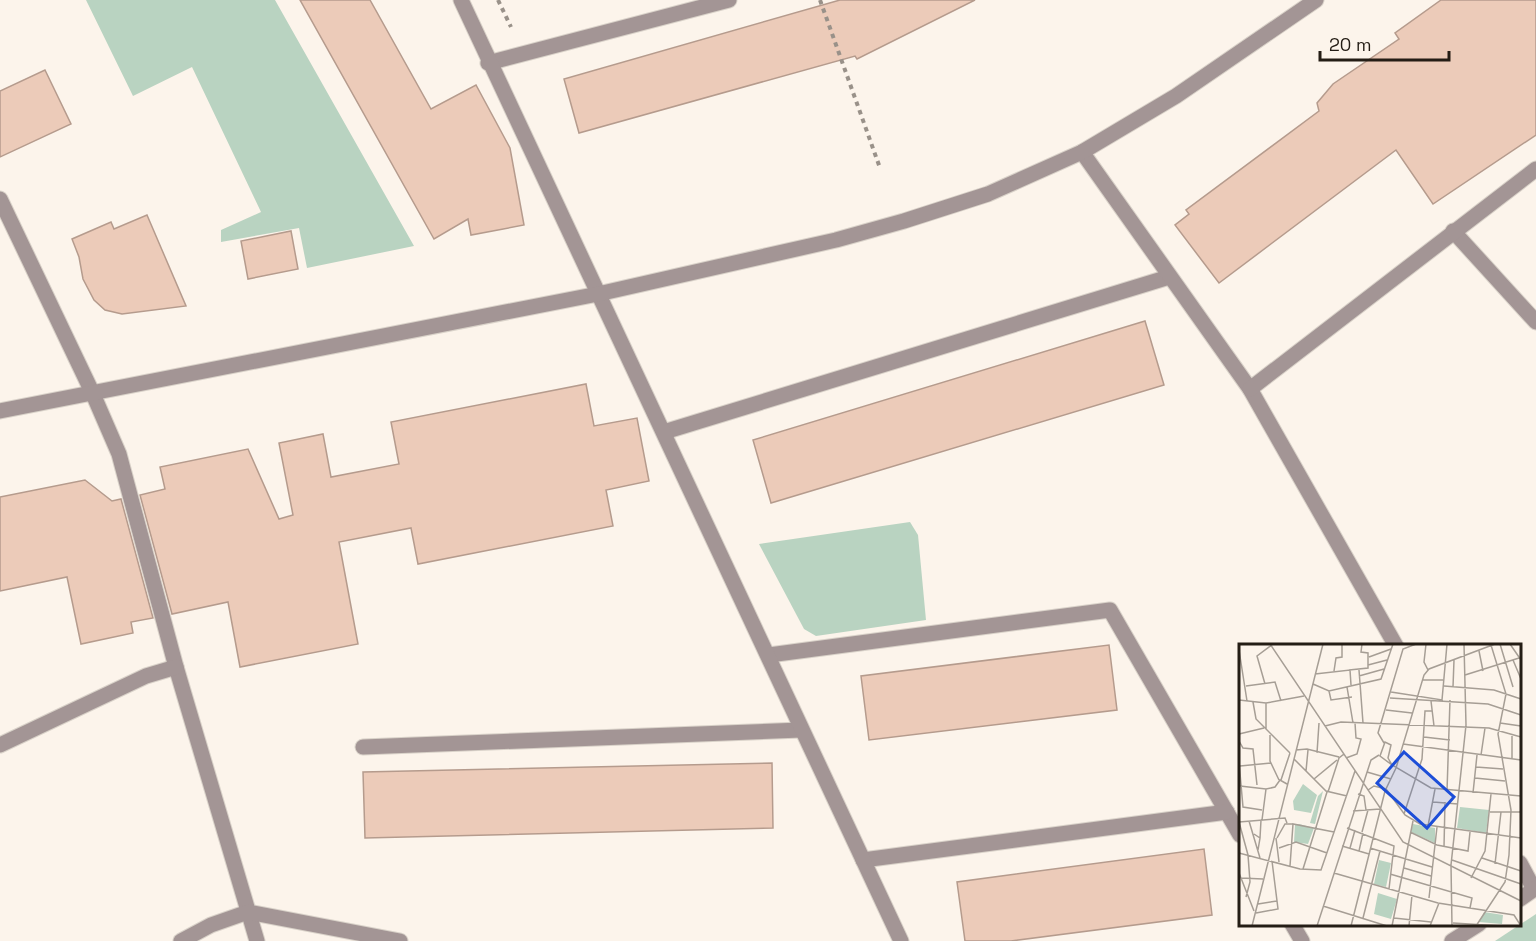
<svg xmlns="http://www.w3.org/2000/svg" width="1536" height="941" font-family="'Space Grotesk',sans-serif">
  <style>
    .green { fill: #b9d3c1 }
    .building { fill: #eccbb9; stroke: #b59b8d; stroke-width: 1.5 }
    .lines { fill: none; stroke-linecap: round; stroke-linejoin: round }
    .service-casing { stroke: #d9d2c9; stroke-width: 17 }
    .minor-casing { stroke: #d9d2c9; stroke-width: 17 }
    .tertiary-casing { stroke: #d9d2c9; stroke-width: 17 }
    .path { stroke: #999189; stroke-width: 4; stroke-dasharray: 4.5 4.5; stroke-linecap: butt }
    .service { stroke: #a39595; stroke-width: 15 }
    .minor { stroke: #a39595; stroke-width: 15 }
    .tertiary { stroke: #a39595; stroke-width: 15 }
    .inset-road { fill: none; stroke: #a69e95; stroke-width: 1.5 }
    .view { fill: #1d4ed8; fill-opacity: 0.15; stroke: #1d4ed8; stroke-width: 3 }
    .inset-edge { fill: none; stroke: #241d15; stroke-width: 3 }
  </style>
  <rect width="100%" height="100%" fill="#fcf4eb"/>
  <g class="green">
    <path d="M86 0H275L414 246 307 268 299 228 221 242V230L261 212 192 67 133 96Z"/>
    <path d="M910 522 918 535 926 620 816 636 804 629 759 544Z"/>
    <path d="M1536 914V941H1495Z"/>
  </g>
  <g class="building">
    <path d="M300 0H370L431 109 476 85 510 148 524 225 471 235 468 219 434 239Z"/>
    <path d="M840 0H975L857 59 855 56 579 133 564 79Z"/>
    <path d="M1441 0H1536V135L1433 204 1396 150 1219 283 1175 225 1189 214 1186 210 1319 111 1317 103 1333 84 1399 39 1395 33Z"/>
    <path d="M45 70 71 124 0 157V91Z"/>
    <path d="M147 215 186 306 122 314 105 310 94 300 83 279 79 257 72 239 111 222 114 229Z"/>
    <path d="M291 231 298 269 248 279 241 241Z"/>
    <path d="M1145 321 1164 385 771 503 753 440Z"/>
    <path d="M586 384 594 426 637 418 649 481 606 490 613 526 418 564 411 528 339 542 358 644 240 667 228 602 172 614 140 495 165 489 160 467 248 449 279 519 293 515 279 443 323 434 331 477 399 464 391 422Z"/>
    <path d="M85 480 112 501 121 499 153 618 131 622 133 633 81 644 67 577 0 591V497Z"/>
    <path d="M1109 645 1117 710 869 740 861 676Z"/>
    <path d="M772 763 773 828 365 838 363 772Z"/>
    <path d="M1204 849 1212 915 1011 941H965L957 882Z"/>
  </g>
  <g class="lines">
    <defs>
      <g id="service">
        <path d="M488 63 729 0"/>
        <path d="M664 432 1169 277"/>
        <path d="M769 655 1110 610 1240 835"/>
        <path d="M363 747 801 730"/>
        <path d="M863 860 1227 812"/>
        <path d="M1292 924 1302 941"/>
      </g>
      <g id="minor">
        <path d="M461 0 901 941"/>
        <path d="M1082 152 1250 389 1396 646"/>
        <path d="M0 199 93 394 119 454 176 667 257 941"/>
        <path d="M1453 231 1536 322"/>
        <path d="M1250 389 1536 169"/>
        <path d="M0 745 146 676 176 667"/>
        <path d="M1520 863 1534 889"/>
        <path d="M1520 899 1536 888"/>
        <path d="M181 941 211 925 248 912 400 941"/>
        <path d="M1452 941 1479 924"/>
      </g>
      <path id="tertiary" d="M0 411 598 294 836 240 904 221 988 194 1082 152 1176 96 1316 0"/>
    </defs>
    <use href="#service" class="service-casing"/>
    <use href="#minor" class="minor-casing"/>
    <use href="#tertiary" class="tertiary-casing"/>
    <g class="path">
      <path d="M498 0 511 27"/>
      <path d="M820 0 880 168"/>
    </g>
    <use href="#service" class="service"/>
    <use href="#minor" class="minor"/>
    <use href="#tertiary" class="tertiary"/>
  </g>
  <g transform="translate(1239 644)">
    <rect width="282" height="282" fill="#fcf4eb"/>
    <path d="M64 140 78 151 72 169 55 166 54 157ZM84 147 76 180 71 179 79 152ZM221 163 250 166 247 189 218 184ZM60 180 75 184 69 200 55 198 56 181ZM174 180 196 184V199L172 188ZM140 216 152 219 147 243 135 240ZM139 249 158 255 152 275 135 270ZM245 268 264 271 263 280 240 278Z" fill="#b9d3c1"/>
    <path class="inset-road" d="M31 0 164 198 282 257M187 0 185 18 189 26M261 0 274 43M271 0 282 16M0 6 8 57M240 7 244 27M130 13 152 5M274 16 282 35M129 21 148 16M110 26 129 24V9L122 8 123 0M120 26 124 79M95 27 97 14 103 13V0M76 30 111 26 112 41M226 31 280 14M120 32 145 25M183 36H204M26 40 18 12 34 0M74 40 90 47 142 35 154 0M7 42 36 38 42 57M205 42 255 46 282 55M108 43 114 79M214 43 215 16M90 47 92 56 113 53M152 48 203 56 208 0M151 54 249 60 282 71M0 56 27 59 65 52M192 57 195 82M14 58 17 75 51 109M147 66 173 69M261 79 282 82M86 82 102 78 250 84 282 93M27 86V59M0 90 25 84M31 91V117L40 136M185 93 211 96M0 97 4 104 14 105 18 141M145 99 139 89 164 5 177 0M164 100 282 116M57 106 68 105 100 113M78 109 80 79M242 111 246 84M107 114 118 110 122 95 117 94 116 79M55 115 87 147 108 152M273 115V92M0 118 4 163 23 166M153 121 149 114 152 101 146 98 141 112 153 121 192 144 282 152M1 122 32 119M237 123 264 125M67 127 69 106M128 128 152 135M236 134 266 137M75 135 98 116M42 136 51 109M1 142 27 145 36 143 41 136 48 140M129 146 135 142 147 145 166 171 181 180 282 194M208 147 211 56M89 148 100 114 105 110M234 149 238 111M119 150 125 152 127 166M194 158 219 160M114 167 141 165M251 168H282M165 170 183 115 186 67H193M23 176 27 145M10 177 21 214M0 178 9 211 11 238 7 253M0 178 46 174 48 179M189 182 196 145M108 184 155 202 150 245M123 188 129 166M171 188 198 201 229 207 231 188M15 190 21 194 19 206M21 194 22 176M37 194 40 218M38 194 46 180H54M103 202 130 210M205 203 206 158M40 204 57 198 88 209M111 204 116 186M131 204 193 223M120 207 124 189M0 209 61 225 82 226 116 127M243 214 282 227M213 216 282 240M256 220 262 168M51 222 54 180 95 188M165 224 192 232M64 225 88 148M0 229 15 267M95 229 199 259 275 271 282 282M151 230 233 254 231 264M2 234 24 235M232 234 246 207 252 150M190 254 198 183M19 260 38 257M84 262 148 282M17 269 39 265 33 217M124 274 141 207M155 274 192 278M214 279 263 282M13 282 84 0M78 282 132 116 140 111M112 282 146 147 157 124 185 31 190 25 256 0M153 282 174 177M170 282 173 251M191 282 200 259M213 282 212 221 227 81 225 0M237 282 266 238 270 211 272 166 259 90 267 50 252 1"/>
    <path class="view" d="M165 108 215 153 188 184 138 139Z"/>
    <rect width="282" height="282" class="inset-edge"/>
  </g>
  <path d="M1320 51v9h129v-9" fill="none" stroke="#241d15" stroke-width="3"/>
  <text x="1329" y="51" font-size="18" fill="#241d15" stroke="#fcf4eb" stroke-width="4.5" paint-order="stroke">20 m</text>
</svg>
